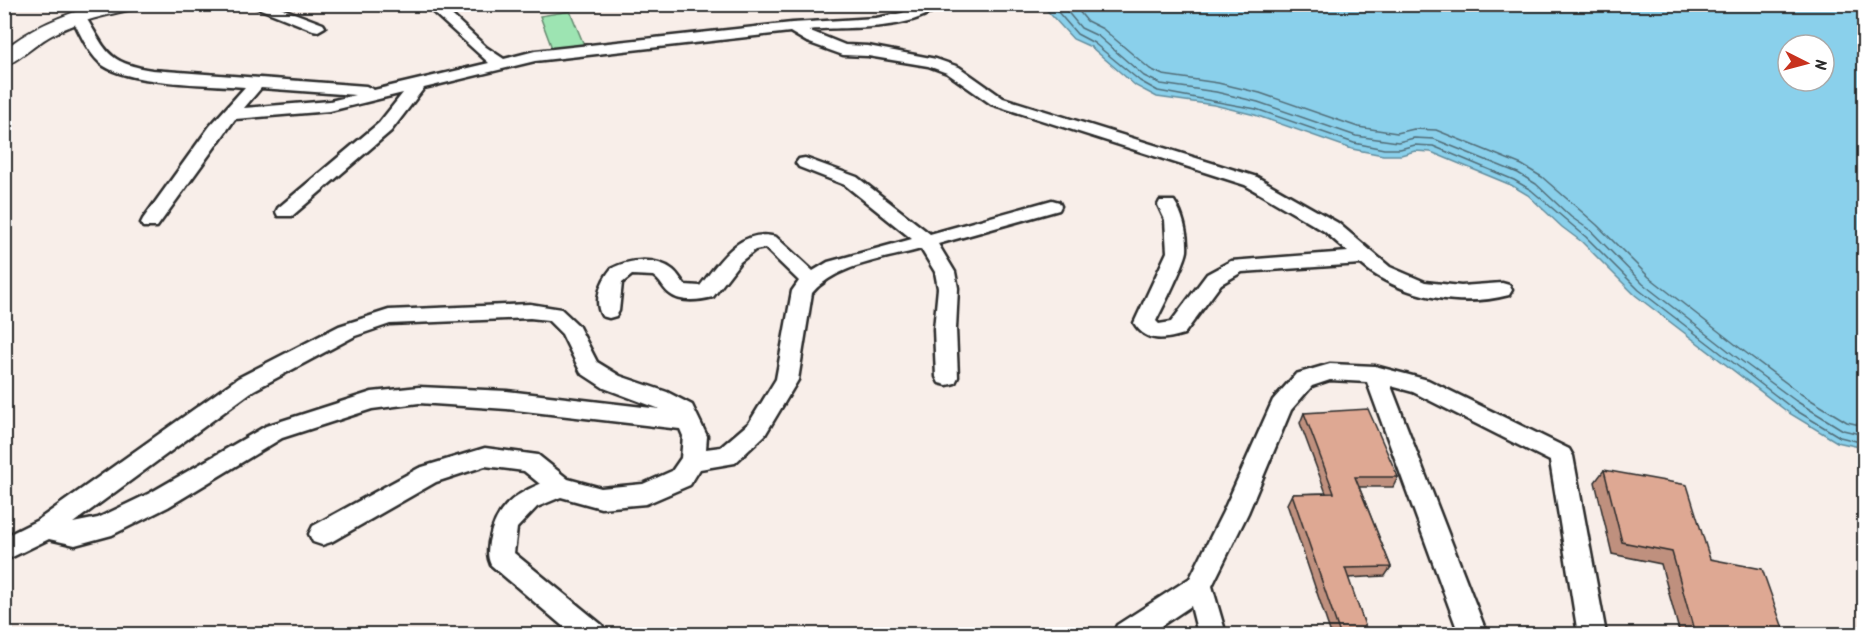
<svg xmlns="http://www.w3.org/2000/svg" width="1869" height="639" font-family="Kalam,sans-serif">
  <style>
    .green { fill: #9de4b2; stroke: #64886e; stroke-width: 1.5 }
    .water { fill: #8ad0eb; stroke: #648e9e; stroke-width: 1.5; fill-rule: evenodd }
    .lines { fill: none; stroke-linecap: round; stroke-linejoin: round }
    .shore { stroke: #516d78; stroke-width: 1.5 }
    .minor-casing { stroke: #2b2b2b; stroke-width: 5 }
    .tertiary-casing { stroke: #2b2b2b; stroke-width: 4 }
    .minor { fill: #fff; fill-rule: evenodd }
    .tertiary { fill: #fff; fill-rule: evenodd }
    .wall { fill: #bf907e; stroke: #2b2b2b; stroke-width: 1.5 }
    .building { fill: #dea893; stroke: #2b2b2b; stroke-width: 1.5 }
  </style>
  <rect width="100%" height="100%" fill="#f8eee9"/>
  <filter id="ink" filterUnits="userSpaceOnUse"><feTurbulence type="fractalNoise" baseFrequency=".0167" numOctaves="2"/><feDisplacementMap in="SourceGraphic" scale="12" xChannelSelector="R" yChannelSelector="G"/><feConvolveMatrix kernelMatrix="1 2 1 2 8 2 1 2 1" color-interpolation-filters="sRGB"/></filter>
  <g filter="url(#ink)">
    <path class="green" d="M570 11 584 45 553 51 540 16Z"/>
    <path class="water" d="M1042 5H1864V448L1837 442 1789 413 1635 295 1582 242 1562 227 1528 195 1511 185 1431 152 1415 151 1401 155H1383L1352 149 1255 115 1214 105 1157 97 1136 86 1091 47 1073 39ZM1788 45H1824V81H1788Z"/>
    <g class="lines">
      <g class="shore">
        <path d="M1051 4 1077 34 1094 43 1140 81 1158 91 1256 109 1354 143 1384 149H1400L1415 145 1433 146 1514 180 1531 190 1586 237 1639 290 1792 408 1840 437 1864 443"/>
        <path d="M1061 4 1081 28 1098 36 1144 76 1161 84 1216 92 1258 102 1356 136 1398 142 1414 138 1434 139 1518 173 1536 184 1571 217 1591 231 1643 284 1739 359 1796 401 1843 430 1864 435"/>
        <path d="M1073 4 1087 21 1103 29 1150 69 1163 75 1218 83 1260 93 1358 127 1397 133 1414 129 1436 130 1522 165 1542 177 1597 225 1649 277 1745 352 1801 394 1847 422 1864 426"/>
      </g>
      <defs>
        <g id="minor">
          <path d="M248 4H270L323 24 325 27 318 31 313 30Z"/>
          <path d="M424 4H440L486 47 504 59 535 51 792 23 876 18 902 13 922 4H941C913 33 844 26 808 30L845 45 868 46 936 59 959 67 1003 98 1257 177 1338 223 1390 267 1425 282 1461 286 1502 283 1509 285 1512 290 1509 295C1461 308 1399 297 1361 264L1242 272 1221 284 1184 334C1164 340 1146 343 1134 323L1167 252 1165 220 1158 205 1160 201H1174C1183 214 1188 235 1187 251 1185 264 1163 307 1156 321L1159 324 1171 322 1207 274 1231 261 1348 252 1324 231 1245 185 991 104 947 73 928 66 868 56 843 55 807 42 790 32 535 61 424 88 391 131 292 216H278L276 212 278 208 379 123 403 93 330 111 235 119 157 227H143L141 223 143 219 210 126 245 87C211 84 125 85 100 63 87 51 79 31 71 16L73 13H83C107 50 104 62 152 70L366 86 374 90 489 63ZM261 88 355 95 330 101 244 108Z"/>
          <path d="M805 158 857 177 930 234 1052 200 1059 202 1061 206 1059 210 938 244 955 272 958 288 956 329 958 377 955 383 947 385 939 383 936 377 934 329 938 288 935 272 921 249C886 259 837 264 812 293L798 380 765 435 735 463 700 469 690 485 646 504 601 508 561 497 537 507 517 528 514 553 602 625 606 634H572L491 565C487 556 488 551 489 542 495 510 511 496 540 484L524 471 485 466 436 482 331 542 322 545 313 542 309 534 313 526 419 468 485 448 538 455 568 479 601 488 643 484 672 471 681 458 683 436 680 429 507 409 419 403 372 409 282 438 168 507 112 535 75 545 49 539 4 561V537L38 520 238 378 339 326 389 310 530 304 561 309 578 325 597 362 620 376 667 392 692 405 707 436 706 449 721 447 749 423 776 379 792 291 799 281 765 248 755 250 740 262 713 297C701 300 681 303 670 294 663 289 661 281 653 276L632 275 622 283 619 311 616 316 609 318 602 316C593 302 601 281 611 269 628 259 656 257 673 270 678 274 681 280 685 285L700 286C719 262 740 227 776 237L813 271 828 262 912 239 845 185 799 167 796 163 799 159ZM530 318 548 320 562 334 581 373 604 388 660 409 507 391 419 387 372 392 266 426 150 493 98 518 73 523 254 390 355 336 390 324Z"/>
          <path d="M1330 364 1375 366 1428 380 1569 449 1573 456 1606 634H1578L1550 461 1413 392 1391 386 1487 634H1459L1367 382 1330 380 1312 386 1291 410 1248 513 1212 586 1226 634H1198L1191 606 1149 634H1113L1117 625 1190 578 1223 512 1273 400 1296 374Z"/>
        </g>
        <path id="tertiary" d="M103 4H139L137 8C108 15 79 20 52 35 38 42 17 62 4 66V50C33 26 67 13 103 4Z"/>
      </defs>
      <use href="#minor" class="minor-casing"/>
      <use href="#tertiary" class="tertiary-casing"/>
      <use href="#minor" class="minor"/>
      <use href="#tertiary" class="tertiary"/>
    </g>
    <g class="wall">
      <path d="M1304 413 1398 477 1393 487H1359L1391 567 1385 576 1348 578 1368 634H1331L1287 504 1292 494 1326 493 1300 423Z"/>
      <path d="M1604 470 1710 559 1785 634H1680L1661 564 1612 554 1595 482Z"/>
    </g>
    <g class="building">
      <path d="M1368 409 1398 477H1355L1391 567 1345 568 1368 634H1340L1292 494 1334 493 1304 413Z"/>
      <path d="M1604 470 1687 485 1710 559 1762 569 1785 634H1695L1672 552 1622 542Z"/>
    </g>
  </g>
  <rect width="1869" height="639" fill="none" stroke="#fff" stroke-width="24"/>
  <rect x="12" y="12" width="1845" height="615" fill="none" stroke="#2b2b2b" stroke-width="2" filter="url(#ink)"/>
  <g transform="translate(1806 63) rotate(96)"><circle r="28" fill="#ffffff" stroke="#aaaaaa" stroke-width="1.5"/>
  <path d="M0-4.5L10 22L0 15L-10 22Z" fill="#c8321e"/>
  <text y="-9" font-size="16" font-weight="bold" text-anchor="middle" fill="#2b2b2b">N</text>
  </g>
</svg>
